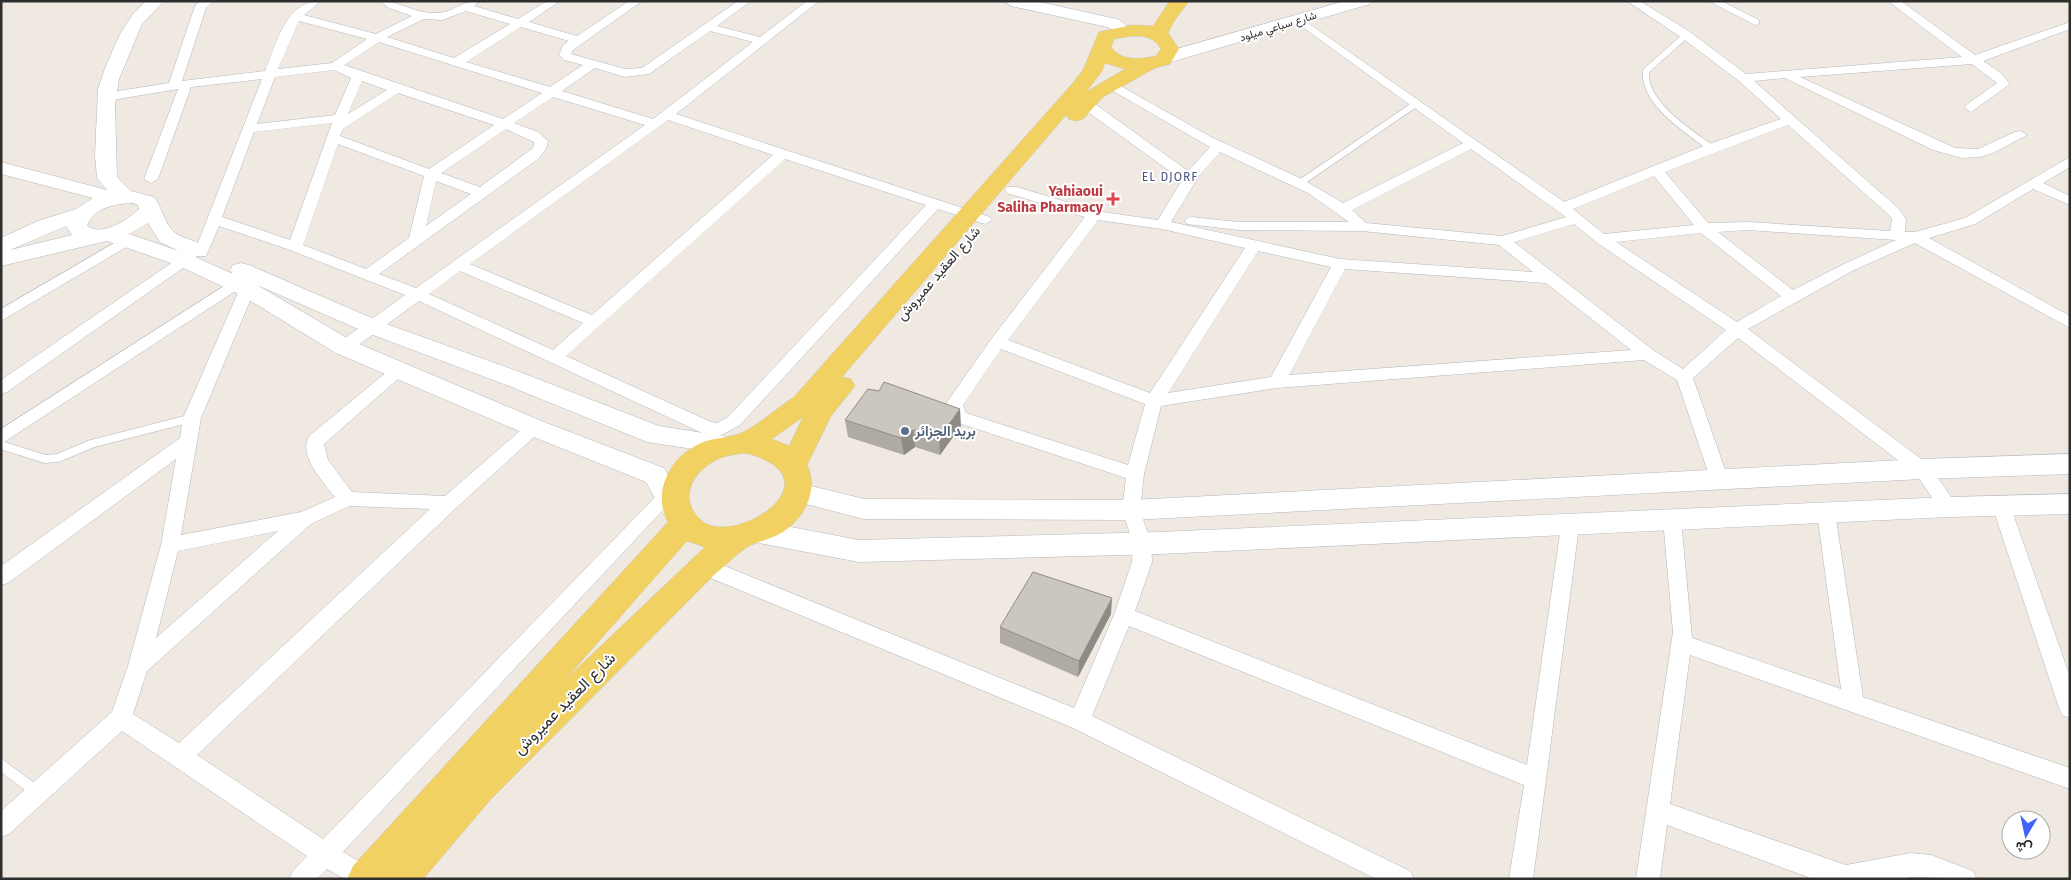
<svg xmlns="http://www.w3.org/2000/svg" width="2071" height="880" font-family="'Fira Sans',Vazirmatn,sans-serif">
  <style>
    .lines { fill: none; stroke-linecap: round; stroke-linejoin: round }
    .lane-far2-casing { stroke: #b4b7c1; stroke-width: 7 }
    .lane-far1-casing { stroke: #b4b7c1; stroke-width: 9 }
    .lane-casing { stroke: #b4b7c1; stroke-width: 12 }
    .street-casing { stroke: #b4b7c1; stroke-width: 1 }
    .secondary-casing { stroke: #b4b7c1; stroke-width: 1 }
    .primary-casing { stroke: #c9c9c9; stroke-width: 1 }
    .lane-far2 { stroke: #fff; stroke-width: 6 }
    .lane-far1 { stroke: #fff; stroke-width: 8 }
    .lane { stroke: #fff; stroke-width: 11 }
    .street { fill: #fff; fill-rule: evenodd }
    .secondary { fill: #fff; fill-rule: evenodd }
    .primary { fill: #f2d163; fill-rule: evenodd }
    .wall { fill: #afaba4 }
    .shaded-wall { fill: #8e8b86 }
    .building { fill: #cbc7bf; stroke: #8e8b86 }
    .health-dot { fill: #e0444e; stroke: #fff; stroke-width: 2 }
    .service-dot { fill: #5c6f8a; stroke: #fff; stroke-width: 2 }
    .labels { text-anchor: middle; stroke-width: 4; stroke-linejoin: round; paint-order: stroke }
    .far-street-label { font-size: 11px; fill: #2e2e2e; stroke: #fff }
    .far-neighbourhood-label { font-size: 12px; letter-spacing: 1px; fill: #4d5680; stroke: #fff }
    .health-label { font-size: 14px; font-weight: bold; fill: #be3a42; stroke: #fff; text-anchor: end }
    .street-label { font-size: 14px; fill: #2e2e2e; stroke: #fff }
    .service-label { font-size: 14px; font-weight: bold; fill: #4e5e75; stroke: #fff; text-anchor: start }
    .near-street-label { font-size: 16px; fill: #2e2e2e; stroke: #fff }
  </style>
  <rect width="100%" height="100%" fill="#efe9e1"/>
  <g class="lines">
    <defs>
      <g id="lane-far2">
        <path d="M1715 1 1756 22"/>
        <path d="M1686 35 1646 71C1643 103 1688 131 1711 148"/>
        <path d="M1300 183 1417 103"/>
      </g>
      <path id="lane-far1" d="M1 445 45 459 58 458 91 444 192 418"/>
      <path id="lane" d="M1 765 37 792"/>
      <g id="street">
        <path d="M200 1H213L206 8 182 81 265 71C277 43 285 1 321 1L304 15 376 34 412 16 389 8 380 1C399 1 416 14 436 13 453 13 460 1 480 1L474 6 518 19 547 1H560L529 22 577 36 629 1H642L573 50 571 54 625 69 642 68 738 1H751L717 26 760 37 807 1H819L676 114 990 217 992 220 985 224 938 209 740 425 720 436 702 433 419 301 350 351H338L336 347 338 343 405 295 290 250 219 226 206 256H196L194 253 262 79 191 87 158 179 151 183 144 179 178 89 106 101 100 97 106 93 169 83 195 6ZM466 11 510 24 454 58 387 37 424 19 442 20ZM299 21 367 39 332 63 278 69ZM521 27 569 41 563 45 559 55 564 60 583 65 550 87 466 62ZM710 31 753 42 653 119 562 91 595 68 625 77 649 74ZM379 42 542 93 503 119 344 65ZM334 70 351 78 335 115 257 124 275 77ZM362 81 387 90 348 114ZM398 93 494 125 429 169 340 136 343 129ZM553 97 645 125 416 288 379 274 538 159 546 149 548 141 538 132 514 123ZM668 120 773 155 592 315 470 264ZM332 123 290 240 222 217 254 132ZM506 129 534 142 533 148 480 187 441 173ZM338 144 424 176 409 238 366 269 303 245ZM785 159 926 205 728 417 717 423 711 422 566 356ZM436 181 471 194 426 226ZM460 271 583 323 553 350 429 294Z"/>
        <path d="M1627 1H1640L1690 32 1746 74 1962 57 1888 1H1901L1975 55 2070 22V29L1983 61 2001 73 2010 84 1971 112 1965 108 1966 105 1997 83 1972 64 1800 77 1955 148 1978 149 2015 132 2020 131 2027 135 1993 153 1980 157 1962 158 1933 150 1785 78 1754 81 1899 209 1906 219 1905 232H1915L1965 218 2070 157V167L2043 183 2070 196V205L2033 189 1975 224 1929 238 2070 316V328L1915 243 1854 270 1748 329 1928 464 1958 507 1956 512 1949 514 1942 512 1916 474 1738 338 1693 378 1729 481 1726 486 1720 488 1714 486 1711 481 1677 380 1644 360 1277 388 1161 406 1144 474 1140 510 1151 543 1152 562 1135 611 1527 765 1561 526 1563 521 1570 519 1577 521 1579 526 1533 879H1509L1524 785 1129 626 1092 716 1410 871 1414 879H1376L1071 727 696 572 693 566 696 560 703 558 710 560 1074 708 1114 615 1132 562 1133 543 1122 510 1126 478 953 421 945 405 992 338 1085 217 1007 193 1005 190 1007 187H1017L1096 211 1158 220 1182 180 1081 107 1080 104 1081 101H1091L1188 171 1210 147 1106 87 1104 84 1110 80 1211 137 1300 178 1343 203 1463 143 1294 21V17L1298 16 1564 202 1706 145 1781 119 1739 81 1682 38ZM1788 125 1889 215 1892 219 1890 231 1748 222 1708 223 1665 172ZM1471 149 1566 217 1502 236 1366 223 1352 210ZM1220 152 1308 193 1349 222H1238L1192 217 1187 218 1185 221 1187 224 1238 230 1362 231 1499 245 1533 272 1340 259 1171 222 1199 176ZM1654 176 1694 225 1604 234 1573 209ZM1098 220 1162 229 1245 248 1150 393 1008 340ZM1574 224 1596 242 1726 330 1683 369 1653 350 1514 242ZM1748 230 1896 240 1844 264 1793 290 1718 232ZM1701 233 1781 296 1737 322 1616 242ZM1258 251 1331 267 1271 377 1168 393ZM1345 269 1546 283 1631 350 1289 375ZM1001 349 1145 404 1128 465 966 413 963 405Z"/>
        <path d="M128 235 135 240 133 243 1 321V309Z"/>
        <path d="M185 255 192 260 190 263 7 392 1 394V380L180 257Z"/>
        <path d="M235 279 240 280 242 285H252L255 289 201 418 181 535 301 512 335 497C323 482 298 456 309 436L394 366H406L408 370 324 444 328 460 352 492 445 496 529 423 535 422 541 423 544 428 456 508 197 755 323 839 661 491 667 489 673 491 676 496 343 852 376 871 380 879H345L327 869 317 879H289L293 871 307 856 122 731 9 834 1 837V811L112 712 128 666 161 545 176 459 8 583 1 585V566L180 438 183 418 240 288 1 444V429ZM349 506 430 509 179 743 133 714 147 671 311 524ZM278 531 156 638 178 551Z"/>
        <path d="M2001 498 2008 500 2010 505 2070 677V718L2062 715 2059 708 1992 505 1994 500Z"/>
        <path d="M1826 506 1833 508 1835 513 1863 697 2070 768V789L1690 655 1670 804 1846 865 1911 853 1931 855 1973 871 1977 879 1911 877 1900 879H1813L1667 825 1660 879H1636L1673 632 1663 520 1665 515 1672 513 1679 515 1681 520 1692 638 1841 689 1817 513 1819 508Z"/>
      </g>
      <g id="secondary">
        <path d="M146 1H164L142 24 119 79 115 105 117 177 131 191 154 197C162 207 164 223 174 232 183 240 199 239 206 250L202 255 195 257 233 274 230 270 233 265 241 263 249 265 381 322 525 374 659 426 735 438 739 445 735 452 726 454 647 442 509 386 365 332 257 285 352 341 544 422 664 468 688 511 684 518 675 521 666 518 646 482 526 434 336 353 239 294 177 265 107 241 1 266V238L38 221 76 209 93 198 1 174V162L107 190 97 178 95 155 98 89 105 68 120 34 133 14ZM133 203 138 205 139 209C128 220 101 237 87 226 94 207 115 204 133 203ZM148 223 160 242 179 251 129 234ZM66 226 72 235 10 250Z"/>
        <path d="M1003 1H1035L1112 18 1118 19 1133 31 1131 35 1125 36 1107 27 1011 6Z"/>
        <path d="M1345 1H1372L1370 4 1171 62H1159L1156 58 1159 54Z"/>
        <path d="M2070 454V474L1922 479 1131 520 864 519 790 500 786 493 790 486 799 483 864 499 1131 500 1922 459Z"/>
        <path d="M2070 494V514L1949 517 1160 554 859 562 759 543 750 540 746 532 750 524 759 521 859 540 1160 532 1949 497Z"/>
      </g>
      <path id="primary" d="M1170 1H1189L1174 21 1168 33 1179 49 1170 64 1155 68 1103 97 1083 119 1076 121 1069 119 1066 115 842 377 851 379 855 386 831 416 807 465C819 490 805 517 783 532 772 539 758 541 747 547 735 555 725 566 714 575L491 799 423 879H347L353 866 668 522C651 492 671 456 701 443 713 438 726 438 739 434 753 429 780 406 794 397L1072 84 1083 70 1099 32 1132 25 1153 26ZM1132 36C1145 36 1155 37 1161 49L1156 56C1140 59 1122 62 1111 47L1114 39ZM1105 63 1125 69 1086 92 1102 71ZM803 417 789 446 772 439ZM746 453C841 478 736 548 702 521 676 499 693 470 720 458 728 455 737 454 746 453ZM687 541 705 547 564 681Z"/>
    </defs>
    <use href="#lane-far2" class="lane-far2-casing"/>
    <use href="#lane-far1" class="lane-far1-casing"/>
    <use href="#lane" class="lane-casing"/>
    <use href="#street" class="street-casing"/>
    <use href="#secondary" class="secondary-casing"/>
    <use href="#primary" class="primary-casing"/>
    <use href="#lane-far2" class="lane-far2"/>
    <use href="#lane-far1" class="lane-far1"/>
    <use href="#lane" class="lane"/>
    <use href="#street" class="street"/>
    <use href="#secondary" class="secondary"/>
    <use href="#primary" class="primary"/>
  </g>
  <g class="wall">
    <path d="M845 420 961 426 940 455 915 447 904 455 848 437Z"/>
    <path d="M1111 614 1078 677 1000 643V627Z"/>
  </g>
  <g class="shaded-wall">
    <path d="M960 409 961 426 940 455 939 438Z"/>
    <path d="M913 430 915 447 904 455 901 438Z"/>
    <path d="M1112 598 1111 614 1078 677 1079 661Z"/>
  </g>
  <g class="building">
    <path d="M884 382 960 409 939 438 913 430 901 438 845 420 868 389 879 391Z"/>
    <path d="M1033 572 1112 598 1079 661 1000 627Z"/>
  </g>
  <path class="health-dot" d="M1110.5 191.5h5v5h5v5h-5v5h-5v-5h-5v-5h5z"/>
  <circle class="service-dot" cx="905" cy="431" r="5"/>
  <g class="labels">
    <g class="far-street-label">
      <text transform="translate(1278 26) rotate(-17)" y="4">شارع سباعي ميلود</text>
    </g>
    <g class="far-neighbourhood-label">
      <text x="1170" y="181">EL DJORF</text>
    </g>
    <g class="health-label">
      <text x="1103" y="196">Yahiaoui<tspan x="1103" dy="16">Saliha Pharmacy</tspan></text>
    </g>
    <g class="street-label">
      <text transform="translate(938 273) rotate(-49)" y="5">شارع العقيد عميروش</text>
    </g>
    <g class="service-label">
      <text x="915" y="436">بريد الجزائر</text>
    </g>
    <g class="near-street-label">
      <text transform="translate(564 703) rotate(-45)" y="6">شارع العقيد عميروش</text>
    </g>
  </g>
  <rect width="2071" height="880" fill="none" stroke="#2e2e2e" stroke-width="5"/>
  <g transform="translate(2026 835) rotate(189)"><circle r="24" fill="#ffffff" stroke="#ababab"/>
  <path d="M0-4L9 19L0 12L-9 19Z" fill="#4264fb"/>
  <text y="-8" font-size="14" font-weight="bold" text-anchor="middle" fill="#2e2e2e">ش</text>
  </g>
</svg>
